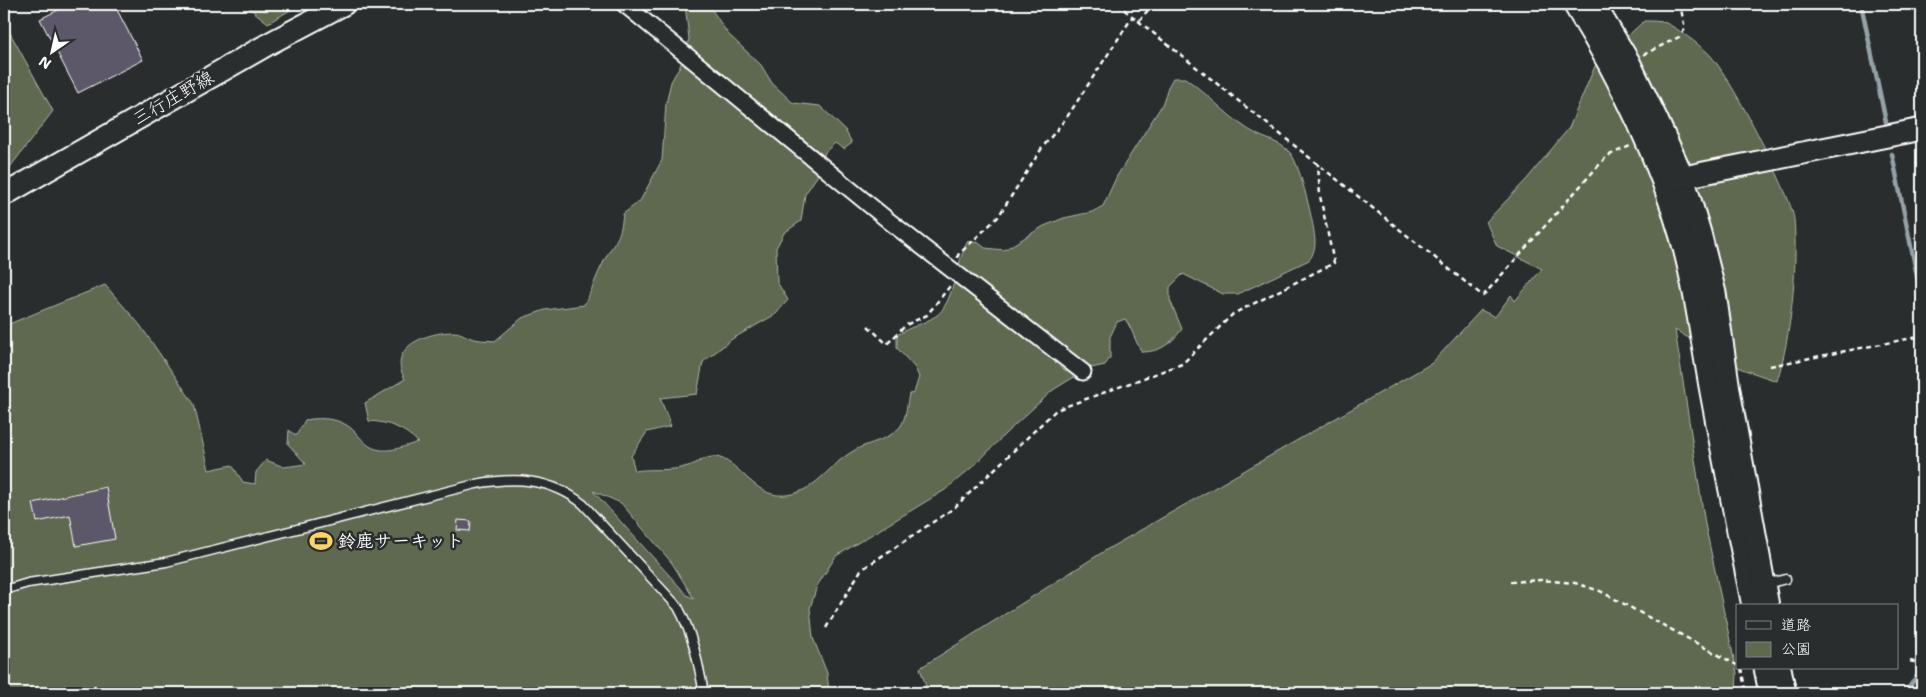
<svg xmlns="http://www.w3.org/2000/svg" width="1926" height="697" font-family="'Shantell Sans','Klee One',sans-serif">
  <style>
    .green { fill: #5e6950; stroke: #aeb4a8; fill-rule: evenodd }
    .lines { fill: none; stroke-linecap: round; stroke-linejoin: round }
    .stream { stroke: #93a3a9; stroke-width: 4.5 }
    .building { fill: #5c596b; stroke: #fff }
    .lane-casing { stroke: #fff; stroke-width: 11 }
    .street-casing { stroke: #fff; stroke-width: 19 }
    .secondary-casing { stroke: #fff; stroke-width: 25 }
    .path { stroke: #fff; stroke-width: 2.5; stroke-dasharray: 5 4; stroke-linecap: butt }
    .lane { stroke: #2a2d2e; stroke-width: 8 }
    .street { stroke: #2a2d2e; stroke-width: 15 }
    .secondary { stroke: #2a2d2e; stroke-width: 21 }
    .labels { text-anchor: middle; stroke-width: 5; stroke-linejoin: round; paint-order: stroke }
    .street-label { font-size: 18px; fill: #fff; stroke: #2a2d2e }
    .poi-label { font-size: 18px; font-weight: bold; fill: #fff; stroke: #2a2d2e; text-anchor: start }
  </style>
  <rect width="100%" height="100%" fill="#2a2d2e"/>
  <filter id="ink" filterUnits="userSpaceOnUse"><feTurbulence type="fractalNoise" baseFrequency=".02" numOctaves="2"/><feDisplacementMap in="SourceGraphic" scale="10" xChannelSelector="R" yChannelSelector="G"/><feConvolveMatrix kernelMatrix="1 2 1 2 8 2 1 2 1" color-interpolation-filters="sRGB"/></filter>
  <g filter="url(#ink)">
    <g class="green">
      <path d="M244 4H301L268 23Z"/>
      <path d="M685 4H708L728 34 761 65 772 83 793 103 820 106 845 130 852 143 844 149 835 143 825 152 818 175 805 194 801 221 784 233 776 248 777 282 788 300 776 314 732 339 703 362 697 394 660 398 671 426 647 432 631 456 635 471C653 468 670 472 688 466 697 464 705 456 716 457 737 460 752 492 777 495 811 498 826 468 850 453 866 442 887 442 900 427 906 419 907 404 909 394L914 393 919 377 915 368 897 348V335C909 327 924 324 936 316 954 304 956 261 968 241L979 243 985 248 1004 250 1044 226 1064 218 1092 212 1103 206 1117 176 1162 105 1168 87 1173 78H1185C1211 96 1231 121 1258 135 1269 140 1284 144 1291 154 1300 165 1315 227 1315 242 1315 249 1313 255 1309 260L1238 294H1223L1183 274 1170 287V300L1182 329C1171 344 1160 352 1142 352 1135 342 1133 330 1125 319L1117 322 1110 337V358L1105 365 1087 369 1053 390 1006 433 977 463 945 490 836 556 817 586 810 608 813 638 827 673 829 693H4V326L105 285 140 325 194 404 209 470 232 465 243 482 255 484 256 472 266 460 284 467 306 464 288 444 289 430 296 436 305 420C323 417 342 418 355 432 362 439 366 446 376 449 389 453 406 446 418 442 404 428 388 422 369 421L365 403 405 379C386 347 427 332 454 332 461 332 468 338 475 339 482 341 488 340 495 341L522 318 545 310 584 305C592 291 596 276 604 261 615 239 620 242 623 214L640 201 662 160 666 104 671 82 682 62 689 39ZM593 491 621 503 672 563 694 599 687 595Z"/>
      <path d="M1644 21C1651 21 1660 21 1666 23 1677 28 1698 44 1707 52 1727 69 1791 194 1794 219 1798 266 1791 337 1777 381L1742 369 1675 330 1705 524 1737 673 1736 693H928L920 668 1106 550 1432 363 1481 310 1495 317 1511 295 1515 301 1542 269 1497 246 1486 222 1527 179 1569 128 1595 66Z"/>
      <path d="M4 22 53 111 4 175V21Z"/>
    </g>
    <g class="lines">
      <g class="stream">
        <path d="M1861 4 1886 122"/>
        <path d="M1892 154 1922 300"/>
        <path d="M1905 693 1920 672 1922 665"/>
      </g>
    </g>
    <g class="building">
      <path d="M70 4H114L143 60 78 93 40 19Z"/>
      <path d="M106 487 115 539 76 546 70 515 37 522 33 503Z"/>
      <path d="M458 520 471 521 470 531 457 530Z"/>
    </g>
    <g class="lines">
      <defs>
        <g id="lane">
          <path d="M1766 584 1786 579"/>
          <path d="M4 590 28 583 166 562 476 484C514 477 551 478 583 504L678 607C693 634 698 663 704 693"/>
        </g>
        <path id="street" d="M624 4 889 221 1083 372"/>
        <g id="secondary">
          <path d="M1574 4C1618 75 1658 156 1681 237 1696 290 1702 344 1712 397 1725 467 1739 536 1753 606"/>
          <path d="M1594 4 1629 62 1657 120 1683 177 1700 233 1715 293 1729 390 1768 606"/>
          <path d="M1669 180 1922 129"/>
          <path d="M4 195 272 42 344 4"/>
          <path d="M1765 668 1770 693"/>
          <path d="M1780 668 1785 693"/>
        </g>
      </defs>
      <use href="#lane" class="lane-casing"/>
      <use href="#street" class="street-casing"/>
      <use href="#secondary" class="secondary-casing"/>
      <g class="path">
        <path d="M1117 4 1483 296 1607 156 1630 146"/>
        <path d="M1139 21 1153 4"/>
        <path d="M1643 55 1679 37 1685 29 1680 4"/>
        <path d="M958 258V255L998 217 1042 148 1067 117 1133 16"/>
        <path d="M868 326 887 344 906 325 927 315 950 286"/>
        <path d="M1770 366 1917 337 1922 332"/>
        <path d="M1510 582 1541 580 1575 583 1600 591 1737 665"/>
        <path d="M826 628 861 570 954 508 1056 410 1182 364 1233 314 1334 263 1320 196 1318 164"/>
        <path d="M1910 661 1922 664"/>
        <path d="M1741 668 1746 693"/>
        <path d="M1915 693 1922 682"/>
      </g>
      <use href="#lane" class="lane"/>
      <use href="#street" class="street"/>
      <use href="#secondary" class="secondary"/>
    </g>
  </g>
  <defs>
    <symbol id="stadium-bare" viewBox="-9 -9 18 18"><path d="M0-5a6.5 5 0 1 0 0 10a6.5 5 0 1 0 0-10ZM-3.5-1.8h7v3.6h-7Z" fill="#ffd166" stroke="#2a2d2e" stroke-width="2.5" paint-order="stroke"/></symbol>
  </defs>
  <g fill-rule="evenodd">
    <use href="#stadium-bare" x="305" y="525" width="32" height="32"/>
  </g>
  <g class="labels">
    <g class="street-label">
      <text transform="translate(173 98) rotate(-30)" y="6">三行庄野線</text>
    </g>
    <g class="poi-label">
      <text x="338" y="547">鈴鹿サーキット</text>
    </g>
  </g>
  <rect width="1926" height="697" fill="none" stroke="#2a2d2e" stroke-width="20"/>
  <rect x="10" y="10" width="1906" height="677" fill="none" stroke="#fff" stroke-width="2" filter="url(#ink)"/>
  <rect x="1736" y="604" width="162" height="65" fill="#2a2d2e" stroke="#7f8182"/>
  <rect x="1746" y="621" width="25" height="8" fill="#2a2d2e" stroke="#7f8182"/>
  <text x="1781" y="630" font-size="15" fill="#ffffff">道路</text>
  <rect x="1746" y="642" width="25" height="15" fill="#5e6950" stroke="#7f8182"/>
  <text x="1781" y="654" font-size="15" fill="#ffffff">公園</text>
  <g transform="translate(52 52) rotate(214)" stroke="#2a2d2e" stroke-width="4" paint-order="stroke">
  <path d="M0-4L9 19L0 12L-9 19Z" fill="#ffffff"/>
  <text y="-8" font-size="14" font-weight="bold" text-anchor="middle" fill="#ffffff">N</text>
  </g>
</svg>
